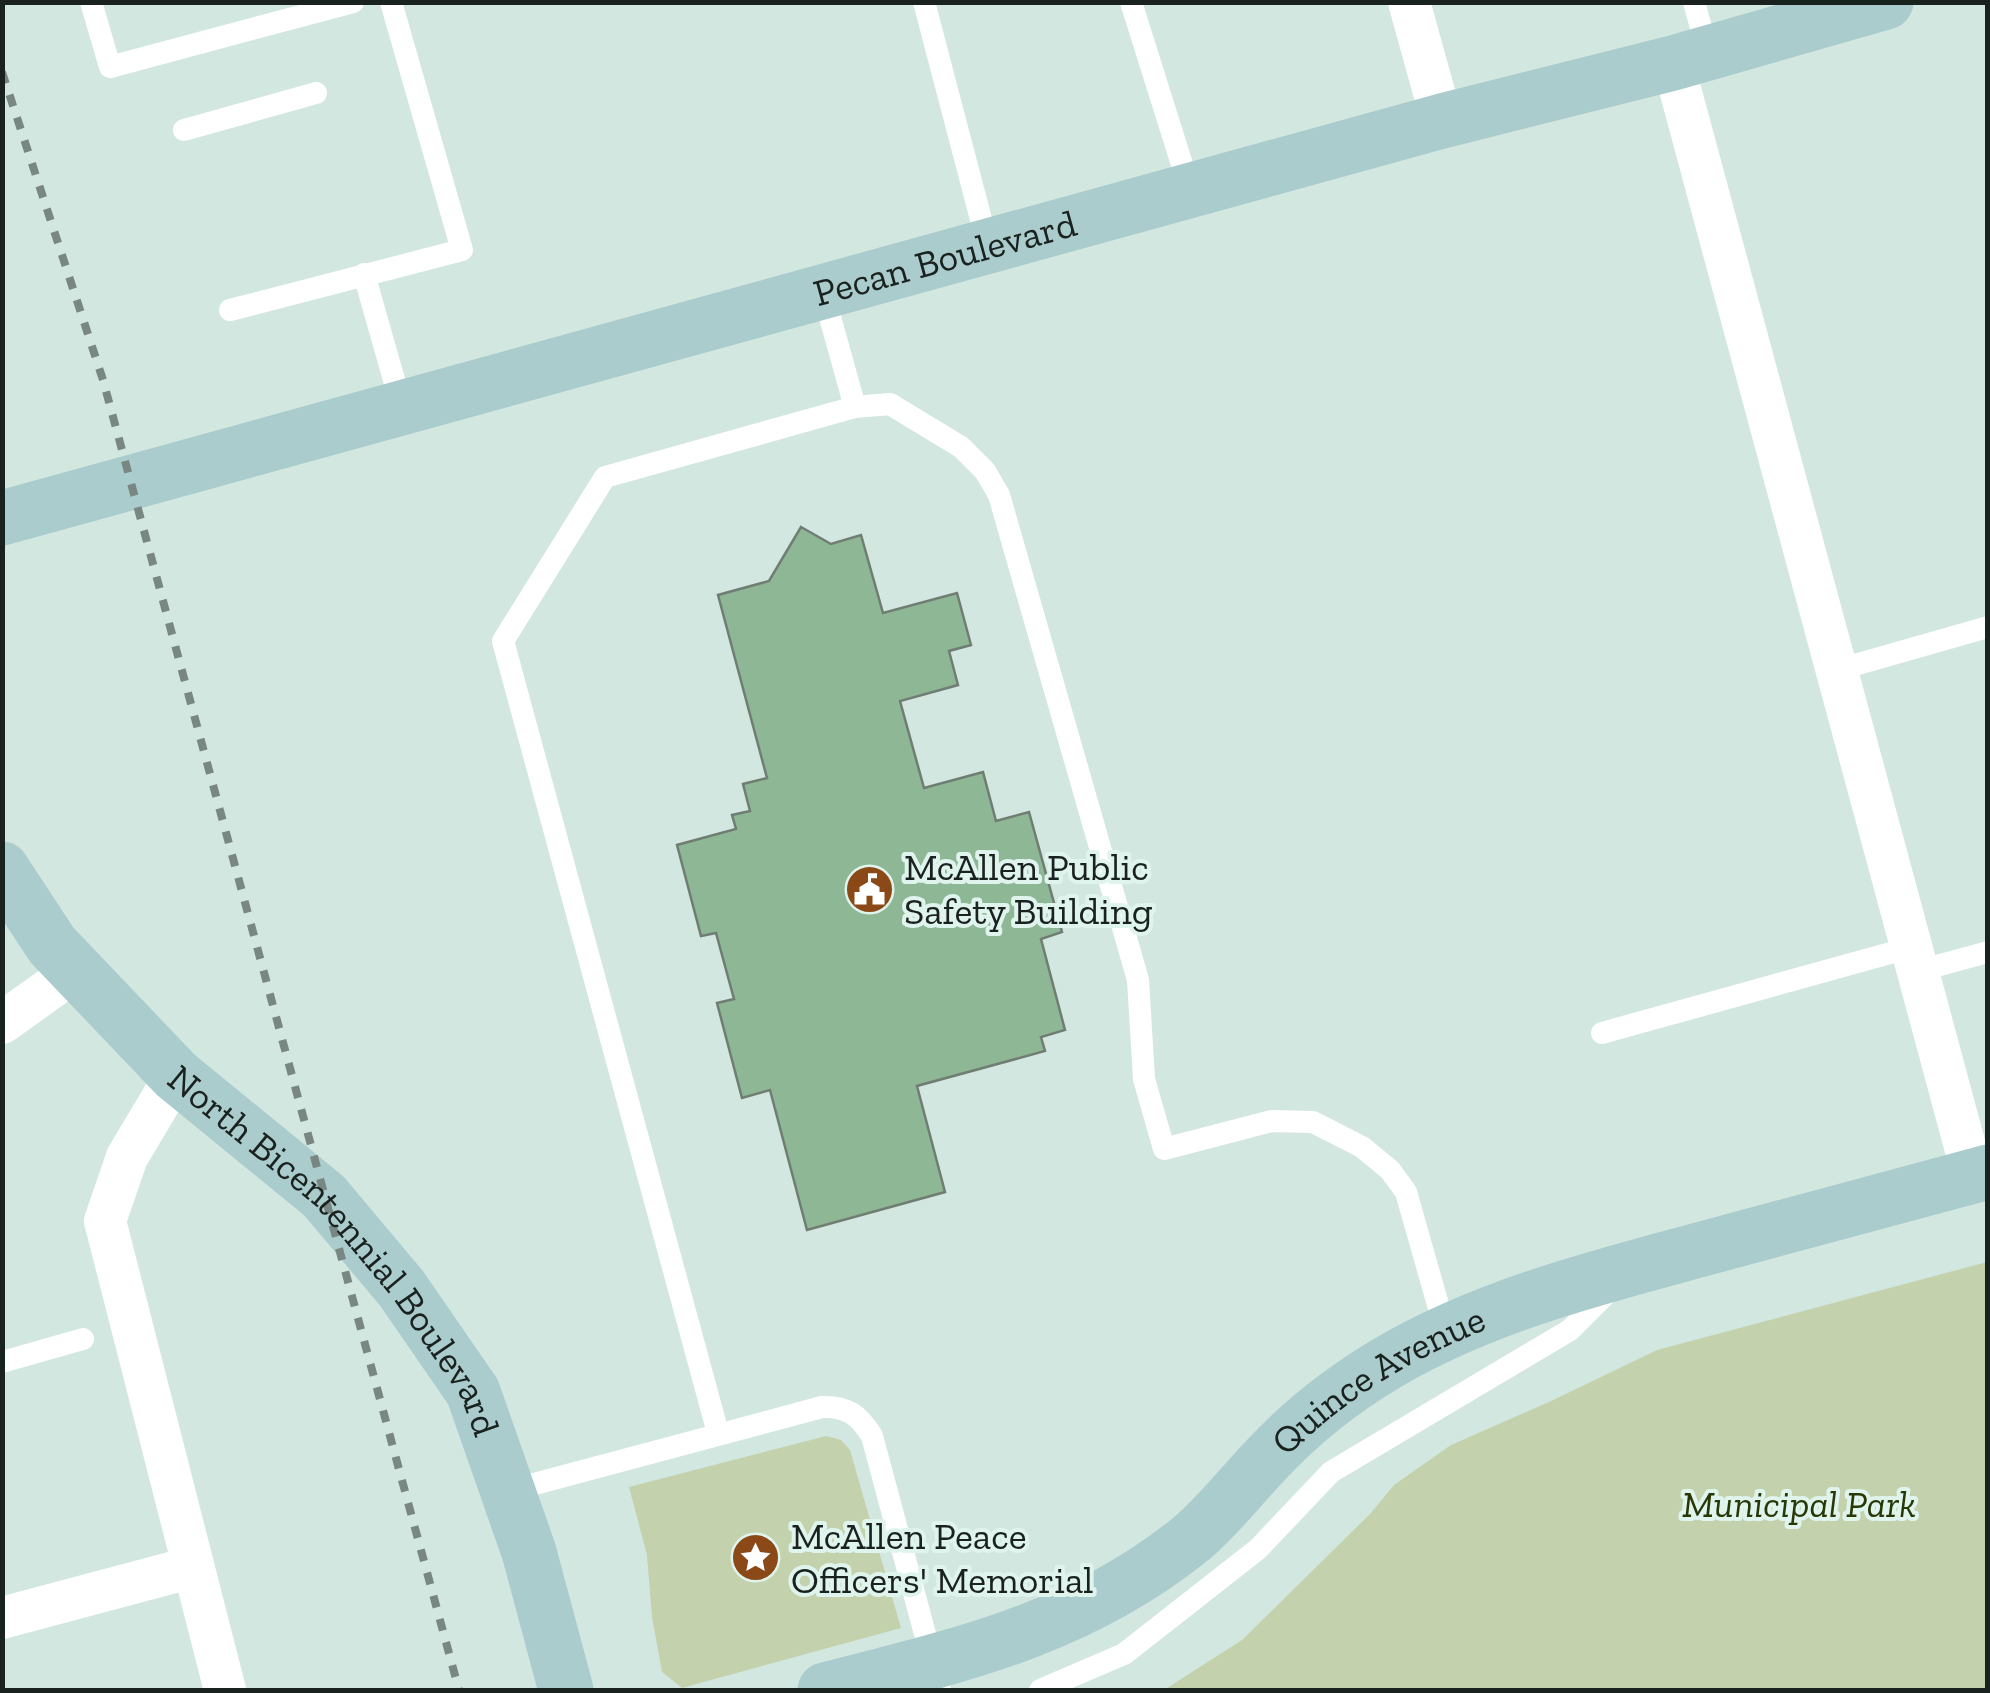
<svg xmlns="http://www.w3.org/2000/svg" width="1990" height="1693" font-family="'Zilla Slab',serif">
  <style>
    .green { fill: #c3d2ad }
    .building { fill: #8eb796; stroke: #707d72; stroke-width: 2.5 }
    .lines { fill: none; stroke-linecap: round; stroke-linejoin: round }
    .lane { stroke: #fff; stroke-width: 22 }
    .street { stroke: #fff; stroke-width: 42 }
    .secondary { stroke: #abcccd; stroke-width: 55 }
    .rail { stroke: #798783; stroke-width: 8; stroke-dasharray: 12 12; stroke-linecap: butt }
    .labels { text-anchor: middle; stroke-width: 8; stroke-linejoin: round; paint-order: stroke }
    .street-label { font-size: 38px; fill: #1a221f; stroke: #e0f4ee }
    .poi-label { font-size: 38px; fill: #1a221f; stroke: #e0f4ee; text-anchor: start }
    .park-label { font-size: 38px; font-style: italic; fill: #283805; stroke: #e0f4ee }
  </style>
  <rect width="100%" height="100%" fill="#d3e7e1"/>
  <g class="green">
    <path d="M1987 1262V1690H1164L1242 1640 1370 1514 1394 1485 1451 1445 1549 1402 1657 1350Z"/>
    <path d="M826 1436 841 1440 850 1450 901 1628 682 1688 662 1672 652 1617 647 1555 629 1487Z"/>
  </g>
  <path class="building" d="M801 527 831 544 861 535 883 613 957 593 971 645 949 651 958 685 900 701 924 788 983 772 996 821 1029 812 1062 932 1041 939 1065 1030 1041 1037 1045 1051 917 1086 945 1192 807 1230 770 1090 742 1098 717 1003 734 999 716 933 701 936 677 845 736 829 732 815 750 811 743 784 767 778 718 595 769 581Z"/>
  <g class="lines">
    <g class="lane">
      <path d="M91 2 110 67 353 2"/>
      <path d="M924 2 988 246"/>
      <path d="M1131 2 1190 190"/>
      <path d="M1694 2 1708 53"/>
      <path d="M184 130 316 93"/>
      <path d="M364 274 402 408"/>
      <path d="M823 292 855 407"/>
      <path d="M230 310 462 250 391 2"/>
      <path d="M1837 670 1988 627"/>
      <path d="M1918 971 1988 952"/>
      <path d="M1602 1033 1912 947"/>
      <path d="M2 1362 83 1339"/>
      <path d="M718 1433 503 641 605 477 855 407 890 404 961 447 985 471 999 495 1138 980 1144 1079 1164 1149 1272 1121 1313 1122 1362 1147 1390 1170 1406 1192 1446 1333"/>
      <path d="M508 1491 822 1407C847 1406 859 1415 872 1436L940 1690"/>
      <path d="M1040 1690 1124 1654 1258 1549 1331 1472 1570 1330 1613 1287"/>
    </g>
    <g class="street">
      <path d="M1409 2 1442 121"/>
      <path d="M1673 63 1973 1176"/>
      <path d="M2 1023 76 970"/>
      <path d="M176 1075 127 1157 105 1221 225 1690"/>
      <path d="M2 1618 193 1567"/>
    </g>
    <g class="secondary">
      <path id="s1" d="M2 518 1442 121 1673 63 1886 2"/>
      <path id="s2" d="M2 869 52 945 176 1075 324 1196 402 1289 473 1392 529 1552 566 1690"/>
      <path id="s3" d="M825 1690C961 1655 1080 1629 1192 1538 1219 1515 1241 1486 1265 1461 1301 1422 1343 1389 1389 1362 1483 1307 1591 1279 1695 1251 1792 1225 1890 1199 1988 1172"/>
    </g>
    <path class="rail" d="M2 72 103 380 459 1690"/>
  </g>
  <defs>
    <symbol id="civic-disc" viewBox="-11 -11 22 22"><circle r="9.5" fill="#8b4918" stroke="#e0f4ee"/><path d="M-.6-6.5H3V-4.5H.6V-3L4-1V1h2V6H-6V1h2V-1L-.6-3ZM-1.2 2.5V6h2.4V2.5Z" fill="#fff"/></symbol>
    <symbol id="sight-disc" viewBox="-11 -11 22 22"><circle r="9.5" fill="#8b4918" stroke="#e0f4ee"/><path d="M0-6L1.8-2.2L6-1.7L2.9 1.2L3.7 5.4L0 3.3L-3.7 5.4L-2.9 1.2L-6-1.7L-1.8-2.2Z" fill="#fff"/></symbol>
  </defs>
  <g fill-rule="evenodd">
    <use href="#civic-disc" x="842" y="862" width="55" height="55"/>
    <use href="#sight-disc" x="728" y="1530" width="55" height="55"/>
  </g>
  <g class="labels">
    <g class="street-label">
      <text dy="13" stroke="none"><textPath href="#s1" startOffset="978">Pecan Boulevard</textPath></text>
      <text dy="13" stroke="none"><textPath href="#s2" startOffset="510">North Bicentennial Boulevard</textPath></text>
      <text dy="13" stroke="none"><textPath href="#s3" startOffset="648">Quince Avenue</textPath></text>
    </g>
    <g class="poi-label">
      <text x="904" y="880">McAllen Public<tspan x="904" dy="44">Safety Building</tspan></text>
      <text x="791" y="1549">McAllen Peace<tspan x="791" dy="44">Officers' Memorial</tspan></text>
    </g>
    <g class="park-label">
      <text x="1799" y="1517">Municipal Park</text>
    </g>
  </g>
  <rect width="1990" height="1693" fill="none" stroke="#1a221f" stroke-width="10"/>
</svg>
